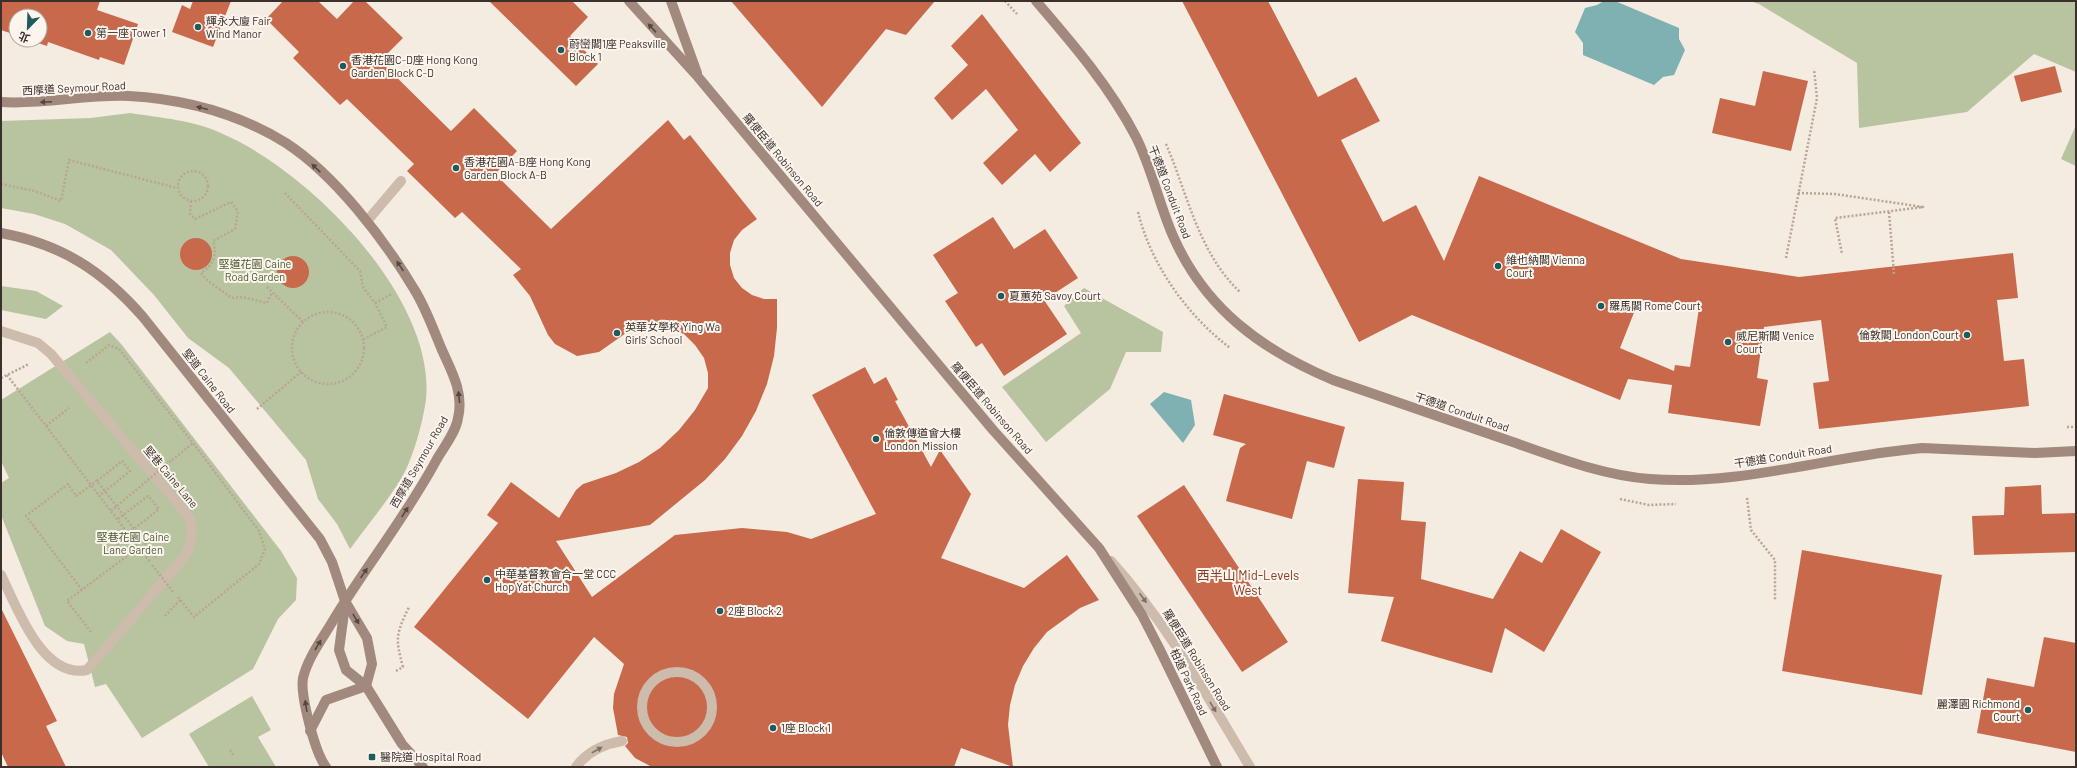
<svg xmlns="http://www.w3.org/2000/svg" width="2077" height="768" font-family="Barlow,'Noto Sans TC',sans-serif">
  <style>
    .green { fill: #b8c4a0 }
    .water { fill: #7fb0b2 }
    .building { fill: #c8694b; fill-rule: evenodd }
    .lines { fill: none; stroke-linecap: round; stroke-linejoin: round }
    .path { stroke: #b9a596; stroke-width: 2.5; stroke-dasharray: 2 2; stroke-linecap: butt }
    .lane { stroke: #cdbbac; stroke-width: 10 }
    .street { stroke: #cdbbac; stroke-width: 10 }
    .secondary { stroke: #a18a7d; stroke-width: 10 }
    .path-bridge { stroke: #b9a596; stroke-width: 2.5; stroke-dasharray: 2 2; stroke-linecap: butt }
    .oneway { fill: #544640 }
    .oneway2 { fill: #7d6f65 }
    .poi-dot { fill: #1f5a5e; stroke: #fbf5ee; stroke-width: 1.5 }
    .labels { text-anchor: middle; stroke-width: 4; stroke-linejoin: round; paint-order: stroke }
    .poi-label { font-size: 11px; fill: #3b302b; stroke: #fbf5ee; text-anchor: start }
    .street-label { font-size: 11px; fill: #3b302b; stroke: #fbf5ee }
    .park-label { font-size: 11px; fill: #4a5a2e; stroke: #fbf5ee }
    .quarter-label { font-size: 13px; fill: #8c3b22; stroke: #fbf5ee }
  </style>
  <rect width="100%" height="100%" fill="#f4ebe1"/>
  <g class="green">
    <path d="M1750 1H2076V72L2034 54 1967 112 1859 128 1857 63 1759 4Z"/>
    <path d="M130 113C161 118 194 120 223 134 309 171 436 298 426 399 423 422 413 459 401 479 386 503 367 526 350 549L337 524 318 499 306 460 229 368 188 338 154 295 111 250 65 224 34 214 1 208V121L91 118Z"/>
    <path d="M2076 125V166L2061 159Z"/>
    <path d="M1 286 36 291 63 306 46 319 1 310Z"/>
    <path d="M1084 288 1163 332 1161 352H1126L1110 389 1046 442 1002 387 1081 333 1064 306Z"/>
    <path d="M110 332 122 345 281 551 297 578 296 600 278 619 253 669 142 738 106 684 95 687 84 644 67 641 45 626 1 515V483L9 478 1 461V400Z"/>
    <path d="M252 696 271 730 258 737 276 767H209L189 734Z"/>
  </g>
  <g class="water">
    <path d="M1604 1H1615L1679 28V39L1685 50 1674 75 1663 77 1654 85 1583 55V43L1575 32 1585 8 1597 5Z"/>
    <path d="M1164 392 1191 400 1195 425 1183 443 1150 404Z"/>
  </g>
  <g class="building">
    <path d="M1 1H100L97 10 138 24 124 65 100 57 99 60 48 42 47 46 29 40H40V16H16V35L1 30Z"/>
    <path d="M193 1H231L213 47 172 32 182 5 190 9Z"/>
    <path d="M283 1H318L337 19 354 1H365L403 38 380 61 451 131 474 108 517 151 495 174 551 229 668 120 684 140 690 135 757 219 742 230 734 240 730 253V265L734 278 742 288 752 295 764 299H777V328L774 356 767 384 756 411 742 436 725 459 705 480 650 525 556 541 592 597 675 535 742 528 787 532 811 539 876 514 812 395 865 367 874 384 886 377 898 400 895 401 931 467 940 450 971 494 941 558 1024 588 1067 555 1099 600 1080 608 1047 632 1034 648 1023 666 1015 685 1010 705 1008 725 1013 767 961 748 954 767H652L635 758 625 746 628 743 627 737 618 735 613 708 614 694 624 664 594 637 528 719 414 627 498 523 487 515 511 482 559 518 576 490 583 484 616 473 639 462 660 448 679 430 695 410 708 388V373L704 358 695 345 684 334 670 328 655 325 640 327 626 333 599 352 577 356 555 344 548 335 530 296 513 275 521 269 462 212 455 218 407 171 414 164 347 99 340 105 293 58 299 52 266 19Z"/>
    <path d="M489 1H572L588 17 570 36 598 64 576 86Z"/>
    <path d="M731 1H935L906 35 886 29 822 107Z"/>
    <path d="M1182 1H1268L1318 97 1356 77 1380 121 1341 140 1383 222 1416 205 1444 261 1479 176 1681 259 1799 277 2013 253 2018 298 1997 300 2004 361 2024 359 2029 406 1819 429 1813 383 1829 381 1821 320 1764 327 1757 378 1768 380 1760 426 1668 413 1672 385 1628 379 1620 400 1412 315 1359 342ZM1639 300 1699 308 1690 367 1675 365 1674 371 1620 348Z"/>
    <path d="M982 14 1081 143 1050 172 1035 154 1002 185 983 163 1018 130 986 89 952 120 934 98 968 65 951 46Z"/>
    <path d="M2055 66 2062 92 2021 102 2014 76Z"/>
    <path d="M1763 71 1808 81 1791 151 1712 133 1720 98 1755 106Z"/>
    <path d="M993 217 1014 249 1045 229 1078 278 1044 300 1067 334 1004 376 982 343 976 347 945 301 958 293 933 255Z"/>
    <circle cx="196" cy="254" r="16"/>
    <circle cx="293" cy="272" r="16"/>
    <path d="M1224 394 1345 427 1334 468 1307 461 1292 519 1226 501 1240 448 1246 444 1213 435Z"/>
    <path d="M1358 479 1404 482 1401 520 1426 522 1421 579 1493 599 1520 551 1542 563 1561 529 1601 552 1544 652 1505 628 1492 673 1381 641 1394 597 1348 593Z"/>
    <path d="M1184 485 1288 642 1242 672 1137 516Z"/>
    <path d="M2041 485 2042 514 2076 513V552L1974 555 1972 516 2004 515 2005 487Z"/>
    <path d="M1802 550 1942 575 1922 695 1782 671Z"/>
    <path d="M1 608 57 721 46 726 66 767H8L1 752Z"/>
    <path d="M2044 637 2076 643V752L1977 733 1987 678 2034 687Z"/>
  </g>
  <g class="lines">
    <g class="path">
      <path d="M1005 1 1017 14"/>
      <path d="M1166 144C1188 195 1198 252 1240 292"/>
      <circle cx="193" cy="186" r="15"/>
      <path d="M1 184 35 191 61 201 69 160 177 188"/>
      <path d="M285 193 360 271 363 287 375 303 387 327 364 339"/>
      <path d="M1798 193 1835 194 1923 207 1835 218 1842 254"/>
      <path d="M191 201 190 214 195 219 231 202 238 211 235 229 213 241C217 256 214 264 201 273L208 281 232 298 242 297 267 303 272 292"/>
      <path d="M1138 212C1151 265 1187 315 1230 348"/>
      <path d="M1889 212 1894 274"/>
      <path d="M1786 258 1817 98 1814 69"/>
      <path d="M267 287 303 322"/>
      <path d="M375 303 392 294"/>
      <circle cx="328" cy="348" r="36"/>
      <path d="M86 363 109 345 119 349 193 443 259 531 265 549 259 564 194 617 178 597"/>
      <path d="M7 375 65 451"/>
      <path d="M1 378 29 364"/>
      <path d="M257 409 301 372"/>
      <path d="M46 426 69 408"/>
      <path d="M2067 427H2076"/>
      <path d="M172 460 193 443"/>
      <path d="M1747 498 1751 530 1775 560V600"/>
      <path d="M1620 499 1649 505 1676 504"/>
      <path d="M136 544 150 562"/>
      <path d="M82 590 26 516 68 484 76 496 97 481 156 557"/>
      <path d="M165 616 180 600"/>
      <path d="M91 632 67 601 127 556 116 542 134 529"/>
      <path d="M396 671 403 667C395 638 396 634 409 607"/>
      <path d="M230 750 233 755"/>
    </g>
    <g class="lane">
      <path d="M367 221 401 181"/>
      <circle cx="677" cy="707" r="35"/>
      <path d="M576 767C587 752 604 744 622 741"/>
    </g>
    <g class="street">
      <path d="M1 331 38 343 51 354 190 518C193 533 192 542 185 556L87 670C42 679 17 607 1 575"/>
      <path d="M1111 561C1167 623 1207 696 1250 767"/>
    </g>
    <g class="secondary">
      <path d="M629 1 698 77 993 430 1099 548 1142 615 1159 648 1217 767"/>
      <path d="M671 1 697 73"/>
      <path d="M1036 1C1073 44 1110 87 1136 137 1152 169 1159 204 1173 236 1205 309 1262 350 1333 380 1391 400 1449 420 1507 440 1553 456 1600 475 1650 479 1735 486 1820 459 1904 450L1922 448 2035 453 2076 451"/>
      <path d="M1 102C44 105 86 94 129 96 184 99 239 114 286 143 335 175 384 239 414 289 426 308 433 329 442 350 452 372 464 393 458 418 456 432 444 447 437 459 407 515 367 565 334 619 323 638 308 657 303 678 300 695 315 753 326 767"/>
      <path d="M1 233C61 244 103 271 143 317L320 539 332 562 345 601 367 638 372 664 366 686"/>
      <path d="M345 605 339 650 346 670 366 686 402 744 423 767"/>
      <path d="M310 731 326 700 366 686"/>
    </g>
    <g class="path-bridge">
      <path d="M65 451 136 544"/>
      <path d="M97 481 122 461 130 471 99 496"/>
      <path d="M111 511 172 460"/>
      <path d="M118 519 148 496 159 509 134 529"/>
      <path d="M152 565 174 593"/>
    </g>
  </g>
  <defs><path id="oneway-solid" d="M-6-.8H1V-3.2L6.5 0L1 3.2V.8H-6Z"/></defs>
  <g class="oneway">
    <use href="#oneway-solid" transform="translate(652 28) rotate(-133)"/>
    <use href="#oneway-solid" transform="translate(46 102) rotate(177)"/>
    <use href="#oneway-solid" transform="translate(202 108) rotate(-166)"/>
    <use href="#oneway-solid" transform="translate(316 168) rotate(-137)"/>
    <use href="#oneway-solid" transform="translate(400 266) rotate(-124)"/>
    <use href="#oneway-solid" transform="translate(459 397) rotate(-96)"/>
    <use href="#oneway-solid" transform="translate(405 512) rotate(-57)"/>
    <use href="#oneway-solid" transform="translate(364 573) rotate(-56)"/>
    <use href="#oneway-solid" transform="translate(356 619) rotate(59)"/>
    <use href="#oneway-solid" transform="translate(318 645) rotate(-59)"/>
    <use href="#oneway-solid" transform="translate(306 706) rotate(-99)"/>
  </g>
  <g class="oneway2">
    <use href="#oneway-solid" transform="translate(1143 598) rotate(54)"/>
    <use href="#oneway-solid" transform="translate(1213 707) rotate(59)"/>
    <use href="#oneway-solid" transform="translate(597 750) rotate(-29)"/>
  </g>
  <g class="poi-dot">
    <circle cx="198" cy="27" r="4"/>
    <circle cx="88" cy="33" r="4"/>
    <circle cx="561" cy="50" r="4"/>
    <circle cx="343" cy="66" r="4"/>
    <circle cx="456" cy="168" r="4"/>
    <circle cx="1498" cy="266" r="4"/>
    <circle cx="1001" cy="296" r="4"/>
    <circle cx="1601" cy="306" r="4"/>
    <circle cx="617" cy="333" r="4"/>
    <circle cx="1967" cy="335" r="4"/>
    <circle cx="1728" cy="342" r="4"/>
    <circle cx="876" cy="439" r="4"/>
    <circle cx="487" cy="580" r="4"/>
    <circle cx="720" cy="611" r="4"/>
    <circle cx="2028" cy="710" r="4"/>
    <circle cx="773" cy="728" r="4"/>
    <rect x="368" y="753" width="8" height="8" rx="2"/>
  </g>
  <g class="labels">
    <g class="poi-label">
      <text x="206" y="25">輝永大廈 Fair<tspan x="206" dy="13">Wind Manor</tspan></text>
      <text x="96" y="37">第一座 Tower 1</text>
      <text x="569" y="48">蔚巒閣1座 Peaksville<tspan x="569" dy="13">Block 1</tspan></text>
      <text x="351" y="64">香港花園C-D座 Hong Kong<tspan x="351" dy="13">Garden Block C-D</tspan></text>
      <text x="464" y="166">香港花園A-B座 Hong Kong<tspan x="464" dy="13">Garden Block A-B</tspan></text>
      <text x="1506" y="264">維也納閣 Vienna<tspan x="1506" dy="13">Court</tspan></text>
      <text x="1009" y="300">夏蕙苑 Savoy Court</text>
      <text x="1609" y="310">羅馬閣 Rome Court</text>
      <text x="625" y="331">英華女學校 Ying Wa<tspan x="625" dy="13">Girls' School</tspan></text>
      <text x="1959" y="339" text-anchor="end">倫敦閣 London Court</text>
      <text x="1736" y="340">威尼斯閣 Venice<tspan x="1736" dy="13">Court</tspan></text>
      <text x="884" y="437">倫敦傳道會大樓<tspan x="884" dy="13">London Mission</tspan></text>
      <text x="495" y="578">中華基督教會合一堂 CCC<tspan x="495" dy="13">Hop Yat Church</tspan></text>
      <text x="728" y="615">2座 Block 2</text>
      <text x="2020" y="708" text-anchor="end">麗澤園 Richmond<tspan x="2020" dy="13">Court</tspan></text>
      <text x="781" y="732">1座 Block 1</text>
      <text x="380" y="761">醫院道 Hospital Road</text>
    </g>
    <g class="street-label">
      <text transform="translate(74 88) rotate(-3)" y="4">西摩道 Seymour Road</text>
      <text transform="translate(783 160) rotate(50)" y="4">羅便臣道 Robinson Road</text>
      <text transform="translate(1170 192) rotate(69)" y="4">干德道 Conduit Road</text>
      <text transform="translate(209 381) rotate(52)" y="4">堅道 Caine Road</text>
      <text transform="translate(992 408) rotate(49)" y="4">羅便臣道 Robinson Road</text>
      <text transform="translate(1462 412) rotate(19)" y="4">干德道 Conduit Road</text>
      <text transform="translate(1783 456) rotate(-9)" y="4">干德道 Conduit Road</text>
      <text transform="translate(419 462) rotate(-60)" y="4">西摩道 Seymour Road</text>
      <text transform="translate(171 477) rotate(50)" y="4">堅巷 Caine Lane</text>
      <text transform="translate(1197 660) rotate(58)" y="4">羅便臣道 Robinson Road</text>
      <text transform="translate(1189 682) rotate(65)" y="4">柏道 Park Road</text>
    </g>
    <g class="park-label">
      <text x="255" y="268">堅道花園 Caine<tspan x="255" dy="13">Road Garden</tspan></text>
      <text x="133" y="541">堅巷花園 Caine<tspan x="133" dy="13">Lane Garden</tspan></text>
    </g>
    <g class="quarter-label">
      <text x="1248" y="580">西半山 Mid-Levels<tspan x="1248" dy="15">West</tspan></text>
    </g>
  </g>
  <rect width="2077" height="768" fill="none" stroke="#3b302b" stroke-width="4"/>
  <g transform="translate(28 28) rotate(203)"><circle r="19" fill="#fbf5ee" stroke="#aea6a0"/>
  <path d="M0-3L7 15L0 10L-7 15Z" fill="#1f5a5e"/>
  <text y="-6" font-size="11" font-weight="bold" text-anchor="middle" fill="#3b302b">北</text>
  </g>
</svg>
